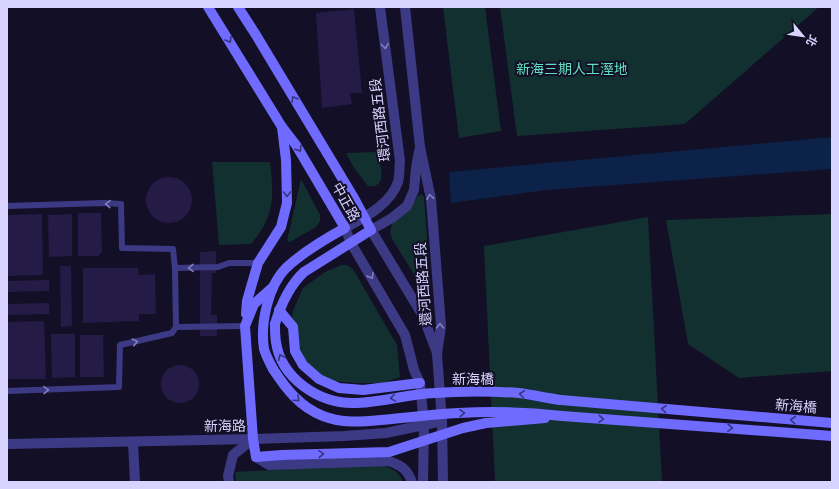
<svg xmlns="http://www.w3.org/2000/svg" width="839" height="489" font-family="Poppins,'Noto Sans TC',sans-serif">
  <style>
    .green { fill: #12302f }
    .water { fill: #0c2248 }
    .building { fill: #241b47 }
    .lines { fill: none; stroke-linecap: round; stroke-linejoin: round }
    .service { stroke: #3d3a85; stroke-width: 6 }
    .minor { stroke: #3d3a85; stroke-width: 10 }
    .tertiary { stroke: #3d3a85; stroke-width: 10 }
    .secondary { stroke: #6f6bff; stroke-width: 10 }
    .secondary-bridge { stroke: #6f6bff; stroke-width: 10 }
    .oneway { stroke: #38347d }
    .oneway2 { stroke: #837fbc }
    .labels { text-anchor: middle; stroke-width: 4; stroke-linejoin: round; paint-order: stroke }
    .park-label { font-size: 14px; fill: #5fe0c0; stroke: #130f26 }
    .street-label { font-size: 14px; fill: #d9d4ff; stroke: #130f26 }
  </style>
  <rect width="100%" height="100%" fill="#130f26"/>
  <g class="green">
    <path d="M443 7H485L501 131 459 138Z"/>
    <path d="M500 7H819L685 124 517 136Z"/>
    <path d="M377 152C380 164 389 189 368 186L354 168 346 153Z"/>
    <path d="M212 162H270C274 197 275 216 251 244L219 245Z"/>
    <path d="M301 179 320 215V221L316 227 290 242 287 241Z"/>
    <path d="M421 194 424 197 431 291 429 294 425 292 392 239 390 232 393 221 410 208 418 196Z"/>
    <path d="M832 214V371L739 378 688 344 666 220Z"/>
    <path d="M648 217 662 482H495L484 246Z"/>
    <path d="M341 265H347L353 269 397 345 400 377 383 383H356L333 381 316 372 299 356 295 340 292 313 303 288 325 272Z"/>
    <path d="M375 464C387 466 398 469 403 482H236L235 472Z"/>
  </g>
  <path class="water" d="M832 137V169L546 190 451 203 449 172Z"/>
  <g class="building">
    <path d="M354 9 362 93H350L352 104 322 108 316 13Z"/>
    <circle cx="169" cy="200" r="23"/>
    <path d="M78 213H101L102 253H100L99 256H78Z"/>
    <path d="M42 214 43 275 7 276V215Z"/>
    <path d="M72 214V256L49 257 48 215Z"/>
    <path d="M216 251V273H212L211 315H217V336H200V252Z"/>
    <path d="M60 266H71L72 326 61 327Z"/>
    <path d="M83 268H138V275L155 274 156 314H139V321L83 323Z"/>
    <path d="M49 280V291L7 292V281Z"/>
    <path d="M49 303V314L7 315V304Z"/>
    <path d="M44 321 46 379H7V322Z"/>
    <path d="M51 334H75V377L52 378Z"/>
    <path d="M80 335H103L104 377H80Z"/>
    <circle cx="180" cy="384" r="19"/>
  </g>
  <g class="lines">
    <g class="service">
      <path d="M7 206 104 203 121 204 122 248 173 249 175 268 218 267 229 263H258"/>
      <path d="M175 268 176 327"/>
      <path d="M7 391 119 387 120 345 172 333 176 327 245 326"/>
    </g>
    <path class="minor" d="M229 482 228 476 233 455 253 439"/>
    <g class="tertiary">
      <path d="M380 7 400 161C399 168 400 176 398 182 390 205 365 217 345 228L351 243 405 335 414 370 420 383 424 425 423 482"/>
      <path d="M405 7 420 147 431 199 441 326 437 354 442 421 443 482"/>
      <path d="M419 151 416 168 414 190 407 206 392 218 371 230 423 316 437 353"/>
      <path d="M133 442 135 482"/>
      <path d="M7 444 253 439 344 436 386 433 442 421"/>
      <path d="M256 457 269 465 389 461C402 466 407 469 412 482"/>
    </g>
    <g class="secondary">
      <path d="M208 7 282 127 296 145 345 228C325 239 303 252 286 268 268 286 260 324 264 349 266 356 270 363 273 369"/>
      <path d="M238 7 256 35 354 198 371 230 304 272C289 286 281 304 275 324"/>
      <path d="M273 287 254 304 245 326 253 439 256 457 282 455"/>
      <path d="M279 310 293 327 295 351 303 365 319 379 339 388 363 390 420 383"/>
      <path d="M246 314 247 301 258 263 281 227 287 203 286 160 282 127"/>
      <path d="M561 400 832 423"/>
      <path d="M562 416 832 436"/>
    </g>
    <g class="secondary-bridge">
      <path d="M275 324C275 330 275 336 276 342 281 378 318 403 353 403 380 403 407 394 434 393 462 391 491 391 519 393 533 395 547 398 561 400"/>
      <path d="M273 369C286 389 300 407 323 416 346 425 367 421 392 419 414 417 436 414 458 413 493 411 527 412 562 416"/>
      <path d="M282 455 389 452 463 428 486 423 545 418"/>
    </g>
  </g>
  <defs><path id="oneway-chevron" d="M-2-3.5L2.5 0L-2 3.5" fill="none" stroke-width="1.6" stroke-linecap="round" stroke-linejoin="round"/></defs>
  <g class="oneway">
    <use href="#oneway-chevron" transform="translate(229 40) rotate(59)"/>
    <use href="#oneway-chevron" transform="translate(294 99) rotate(-121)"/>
    <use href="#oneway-chevron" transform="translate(299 149) rotate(58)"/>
    <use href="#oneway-chevron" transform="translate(287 194) rotate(89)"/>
    <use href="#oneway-chevron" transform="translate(281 357) rotate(-114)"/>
    <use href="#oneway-chevron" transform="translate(522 394) rotate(-173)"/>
    <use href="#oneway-chevron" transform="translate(393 398) rotate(171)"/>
    <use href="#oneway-chevron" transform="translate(297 399) rotate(42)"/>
    <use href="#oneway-chevron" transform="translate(664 409) rotate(-175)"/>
    <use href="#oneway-chevron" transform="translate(462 413) rotate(-3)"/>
    <use href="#oneway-chevron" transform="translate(601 419) rotate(4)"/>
    <use href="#oneway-chevron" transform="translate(793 420) rotate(-175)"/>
    <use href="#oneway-chevron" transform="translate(730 428) rotate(4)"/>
    <use href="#oneway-chevron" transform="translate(321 454) rotate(-1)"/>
  </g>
  <g class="oneway2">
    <use href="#oneway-chevron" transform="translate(385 46) rotate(83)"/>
    <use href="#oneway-chevron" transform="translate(430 197) rotate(-99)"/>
    <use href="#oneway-chevron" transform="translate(108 204) rotate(-177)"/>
    <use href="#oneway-chevron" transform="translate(191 268) rotate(179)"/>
    <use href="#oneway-chevron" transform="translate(371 276) rotate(60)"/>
    <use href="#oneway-chevron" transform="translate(440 326) rotate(-89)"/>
    <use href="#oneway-chevron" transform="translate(135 342) rotate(-13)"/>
    <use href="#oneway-chevron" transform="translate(46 390) rotate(-2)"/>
  </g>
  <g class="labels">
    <g class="park-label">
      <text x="572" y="74">新海三期人工溼地</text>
    </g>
    <g class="street-label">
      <text transform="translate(380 120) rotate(-97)" y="5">環河西路五段</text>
      <text transform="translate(346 202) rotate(61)" y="5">中正路</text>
      <text transform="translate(423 284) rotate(-94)" y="5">還河西路五段</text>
      <text x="473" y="384">新海橋</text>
      <text transform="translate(796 406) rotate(5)" y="5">新海橋</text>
      <text transform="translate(225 426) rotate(-1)" y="5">新海路</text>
    </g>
  </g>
  <rect width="839" height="489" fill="none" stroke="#d9d4ff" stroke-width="16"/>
  <g transform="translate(803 36) rotate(119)" stroke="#130f26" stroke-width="3" paint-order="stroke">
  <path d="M0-3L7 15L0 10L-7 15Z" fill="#d9d4ff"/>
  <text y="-6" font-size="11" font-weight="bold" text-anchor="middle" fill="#d9d4ff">北</text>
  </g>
</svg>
